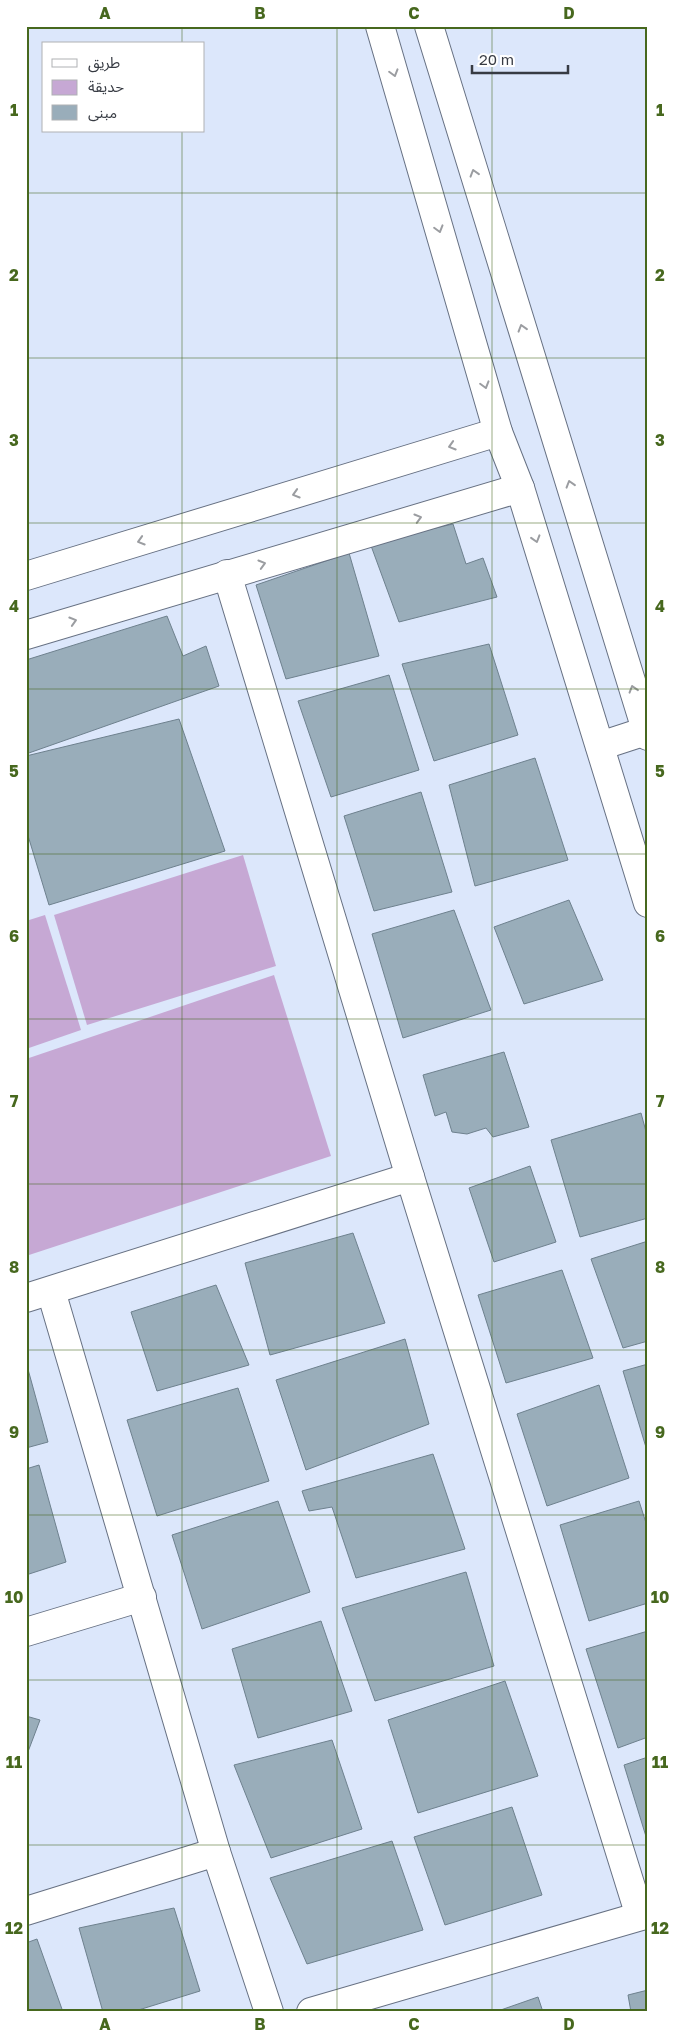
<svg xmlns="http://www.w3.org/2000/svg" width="674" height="2038" font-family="'Golos Text','Noto Sans Arabic',sans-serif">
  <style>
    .green { fill: #c6a8d4 }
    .building { fill: #99adba; stroke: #6e818e }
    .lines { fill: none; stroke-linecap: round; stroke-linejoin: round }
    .minor-casing { stroke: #677183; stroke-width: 30 }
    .minor { stroke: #fff; stroke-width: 28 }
    .oneway { stroke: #9b9da1 }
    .grid { fill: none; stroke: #47681e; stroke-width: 1; stroke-opacity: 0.55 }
    .neatline { fill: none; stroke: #47681e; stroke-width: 2 }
    .grid-label { font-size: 16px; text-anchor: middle; font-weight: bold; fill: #47681e }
  </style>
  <rect width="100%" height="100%" fill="#dce7fb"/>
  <g class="green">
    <path d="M243 855 276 966 87 1025 54 915Z"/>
    <path d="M45 915 81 1030 26 1049V921Z"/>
    <path d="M274 975 331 1156 26 1256V1059Z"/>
  </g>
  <g class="building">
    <path d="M453 524 466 564 483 558 497 597 399 622 370 543Z"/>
    <path d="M349 553 379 656 286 679 256 585Z"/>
    <path d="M167 616 183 656 206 646 219 686 26 754V660Z"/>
    <path d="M489 644 518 735 434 761 402 664Z"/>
    <path d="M389 675 419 770 331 797 298 701Z"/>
    <path d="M179 719 225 851 49 905 26 829V756Z"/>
    <path d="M535 758 568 860 475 886 449 785Z"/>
    <path d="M421 792 452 892 374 911 344 816Z"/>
    <path d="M569 900 603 980 524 1004 494 927Z"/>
    <path d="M454 910 491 1010 403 1038 372 934Z"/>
    <path d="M504 1052 529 1127 493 1137 486 1128 467 1134 452 1132 446 1112 435 1116 423 1075Z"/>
    <path d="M641 1113 648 1139V1218L580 1237 551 1140Z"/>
    <path d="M530 1166 556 1242 494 1262 469 1188Z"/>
    <path d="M353 1233 385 1323 270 1355 245 1263Z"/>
    <path d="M648 1241V1341L623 1348 591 1259Z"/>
    <path d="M562 1270 593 1358 506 1383 478 1295Z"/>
    <path d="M216 1285 249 1365 157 1391 131 1312Z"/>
    <path d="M405 1339 429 1424 306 1470 276 1380Z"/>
    <path d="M26 1362 48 1442 26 1448Z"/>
    <path d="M648 1364V1454L623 1371Z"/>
    <path d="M599 1385 629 1478 547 1506 517 1414Z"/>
    <path d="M238 1388 269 1481 157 1516 127 1420Z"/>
    <path d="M433 1454 465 1549 356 1578 332 1507 309 1511 302 1491Z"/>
    <path d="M39 1465 66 1562 26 1575V1469Z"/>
    <path d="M278 1501 310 1592 202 1629 172 1535Z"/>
    <path d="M639 1501 648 1529V1603L589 1621 560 1525Z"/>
    <path d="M466 1572 494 1666 375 1701 342 1608Z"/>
    <path d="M321 1621 352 1711 258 1738 232 1649Z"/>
    <path d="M648 1631V1737L618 1748 586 1649Z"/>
    <path d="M505 1681 538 1776 418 1813 388 1720Z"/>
    <path d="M26 1716 40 1720 26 1757Z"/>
    <path d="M332 1740 362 1829 271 1858 234 1765Z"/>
    <path d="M648 1757V1843L624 1765Z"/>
    <path d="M512 1807 542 1895 445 1925 414 1837Z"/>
    <path d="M392 1841 423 1930 307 1964 270 1878Z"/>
    <path d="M174 1908 200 1991 132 2012H103L79 1928Z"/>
    <path d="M37 1939 63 2012H26V1943Z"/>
    <path d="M648 1990V2012H631L628 1995Z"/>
    <path d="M538 1997 543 2012H495Z"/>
  </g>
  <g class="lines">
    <defs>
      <g id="minor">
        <path d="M380 26 498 432 520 488 648 903"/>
        <path d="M429 26 648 736"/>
        <path d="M227 574 410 1177 640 1916"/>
        <path d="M26 576 498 432"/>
        <path d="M26 635 520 488"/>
        <path d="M600 746 646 731"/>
        <path d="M51 1291 216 1852 269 2012"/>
        <path d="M26 1298 410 1177"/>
        <path d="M26 1632 142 1597"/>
        <path d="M26 1911 216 1852"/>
        <path d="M311 2012 648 1914"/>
      </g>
    </defs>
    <use href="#minor" class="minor-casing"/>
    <use href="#minor" class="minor"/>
  </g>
  <defs><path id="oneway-chevron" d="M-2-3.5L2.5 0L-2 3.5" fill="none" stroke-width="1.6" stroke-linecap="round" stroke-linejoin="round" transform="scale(1.25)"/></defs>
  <g class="oneway">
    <use href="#oneway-chevron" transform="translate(394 73) rotate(74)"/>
    <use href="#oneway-chevron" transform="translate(474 173) rotate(-107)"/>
    <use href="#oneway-chevron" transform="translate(439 229) rotate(74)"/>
    <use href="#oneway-chevron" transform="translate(522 328) rotate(-107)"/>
    <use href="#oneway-chevron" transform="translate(485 385) rotate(74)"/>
    <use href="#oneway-chevron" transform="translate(452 446) rotate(163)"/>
    <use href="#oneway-chevron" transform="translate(570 484) rotate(-107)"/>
    <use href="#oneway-chevron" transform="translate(296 494) rotate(163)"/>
    <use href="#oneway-chevron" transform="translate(418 518) rotate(-16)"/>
    <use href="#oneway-chevron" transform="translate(536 539) rotate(73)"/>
    <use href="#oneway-chevron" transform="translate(141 541) rotate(163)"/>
    <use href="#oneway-chevron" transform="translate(262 564) rotate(-16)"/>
    <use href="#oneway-chevron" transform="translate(73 621) rotate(-17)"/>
    <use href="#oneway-chevron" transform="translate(633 689) rotate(-107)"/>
  </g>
  <path class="grid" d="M182 26V44M337 26V2012M492 26V2012M182 131V2012M26 193H648M26 358H648M26 523H648M26 689H648M26 854H648M26 1019H648M26 1184H648M26 1350H648M26 1515H648M26 1680H648M26 1845H648"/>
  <rect width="674" height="2038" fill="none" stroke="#ffffff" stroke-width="55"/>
  <rect x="42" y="42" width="162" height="90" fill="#ffffff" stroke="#afb1b4"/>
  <rect x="52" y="59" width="25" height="8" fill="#ffffff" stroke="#afb1b4"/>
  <text x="88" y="68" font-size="15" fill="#373b43">طريق</text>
  <rect x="52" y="80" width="25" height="15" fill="#c6a8d4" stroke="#afb1b4"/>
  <text x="88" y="92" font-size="15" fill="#373b43">حديقة</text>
  <rect x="52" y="105" width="25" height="15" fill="#99adba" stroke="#afb1b4"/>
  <text x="88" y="118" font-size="15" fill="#373b43">مبنى</text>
  <path d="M472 65v8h96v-8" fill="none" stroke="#373b43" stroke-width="2.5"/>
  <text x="479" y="65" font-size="15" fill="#373b43" stroke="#ffffff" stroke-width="4" paint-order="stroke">20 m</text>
  <rect x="28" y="28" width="618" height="1982" class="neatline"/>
  <g class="grid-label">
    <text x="105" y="19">A</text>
    <text x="260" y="19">B</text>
    <text x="414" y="19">C</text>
    <text x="569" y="19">D</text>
    <text x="14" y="116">1</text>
    <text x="660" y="116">1</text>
    <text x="14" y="281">2</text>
    <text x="660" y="281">2</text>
    <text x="14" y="446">3</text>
    <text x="660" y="446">3</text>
    <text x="14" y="612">4</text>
    <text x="660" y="612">4</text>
    <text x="14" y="777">5</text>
    <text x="660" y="777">5</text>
    <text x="14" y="942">6</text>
    <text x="660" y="942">6</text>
    <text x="14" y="1107">7</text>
    <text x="660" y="1107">7</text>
    <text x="14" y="1273">8</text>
    <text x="660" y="1273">8</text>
    <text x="14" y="1438">9</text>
    <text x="660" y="1438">9</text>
    <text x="14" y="1603">10</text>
    <text x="660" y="1603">10</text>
    <text x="14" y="1768">11</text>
    <text x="660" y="1768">11</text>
    <text x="14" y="1934">12</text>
    <text x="660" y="1934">12</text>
    <text x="105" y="2030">A</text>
    <text x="260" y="2030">B</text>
    <text x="414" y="2030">C</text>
    <text x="569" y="2030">D</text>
  </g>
</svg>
